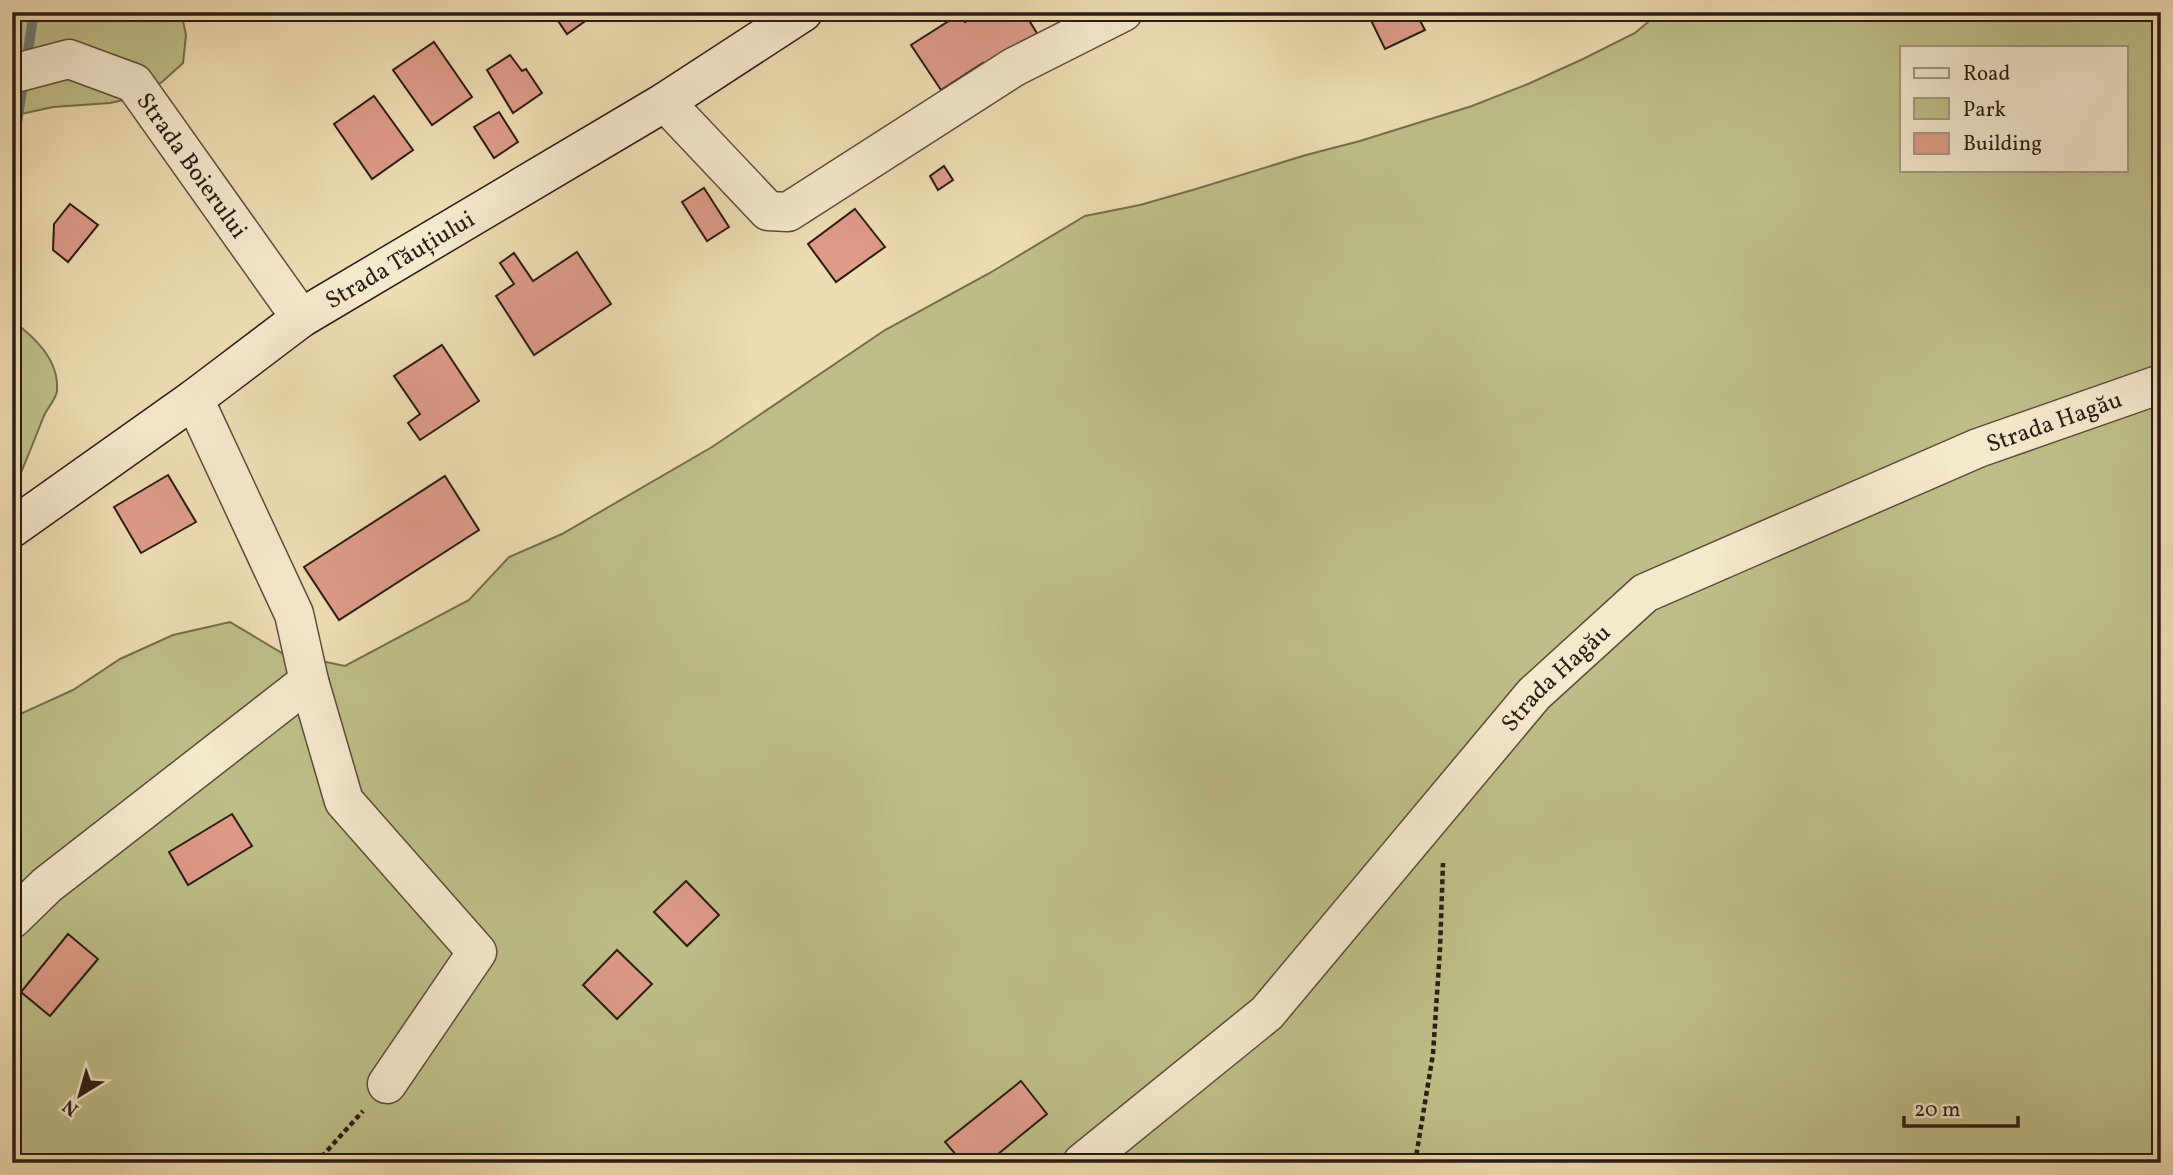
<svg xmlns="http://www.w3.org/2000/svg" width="2173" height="1175" font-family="Vollkorn,serif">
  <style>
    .green { fill: #bebf88; stroke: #746e4e; stroke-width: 2; fill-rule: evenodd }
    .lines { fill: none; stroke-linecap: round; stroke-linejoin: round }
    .stream { stroke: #6f7b75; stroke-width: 10 }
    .building { fill: #de9b88; stroke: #2b1c15; stroke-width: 2 }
    .street-casing { stroke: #5c4c3c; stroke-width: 41 }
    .secondary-casing { stroke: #2b1c15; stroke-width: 41 }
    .path { stroke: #2b1c15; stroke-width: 4.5; stroke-dasharray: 5 3.5; stroke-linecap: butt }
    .street { stroke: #f4e8cd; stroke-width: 38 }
    .secondary { stroke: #f4e8cd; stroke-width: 38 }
    .labels { text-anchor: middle; stroke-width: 5; stroke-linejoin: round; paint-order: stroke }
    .street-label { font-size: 24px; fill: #2b1c15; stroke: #f4e8cd }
  </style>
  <rect width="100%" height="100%" fill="#eedcb2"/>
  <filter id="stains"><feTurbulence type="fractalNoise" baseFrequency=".00286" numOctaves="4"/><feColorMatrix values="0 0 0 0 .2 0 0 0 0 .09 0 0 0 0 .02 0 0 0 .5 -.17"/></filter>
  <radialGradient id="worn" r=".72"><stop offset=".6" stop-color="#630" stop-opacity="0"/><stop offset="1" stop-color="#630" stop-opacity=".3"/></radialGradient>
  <g class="green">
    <path d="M12 12H181L186 35 183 63 162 82 138 97 110 103 53 107 12 116Z"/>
    <path d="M1660 12H2161V1163H12V720L20 714 73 690 120 659 173 635 230 622 282 653 345 666 469 600 509 557 562 534 712 447 885 330 988 274 1085 216 1140 205 1196 189 1306 155 1360 141 1472 106 1528 84 1583 59 1635 33ZM1902 47H2126V170H1902Z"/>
    <path d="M12 320C34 337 59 359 57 390 57 399 46 409 43 418 33 444 23 468 12 494Z"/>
  </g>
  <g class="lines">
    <path class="stream" d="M12 156 33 18 48 12"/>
  </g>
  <g class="building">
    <path d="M552 12H598L567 34Z"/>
    <path d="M981 12H1024L1038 35 986 68 983 63 941 90 911 45 960 14 965 22Z"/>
    <path d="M1367 12H1423L1417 15 1425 30 1385 49Z"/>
    <path d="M434 42 472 97 432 125 393 70Z"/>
    <path d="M510 55 522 71 526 69 542 93 513 113 487 70Z"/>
    <path d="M374 96 413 150 372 179 334 124Z"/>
    <path d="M499 112 518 142 494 158 474 127Z"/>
    <path d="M944 166 953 180 938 190 930 176Z"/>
    <path d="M704 188 729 227 707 241 682 202Z"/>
    <path d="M70 204 98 225 68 262 53 250 54 224Z"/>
    <path d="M855 209 885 247 836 282 808 244Z"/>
    <path d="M577 252 611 304 534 355 496 296 514 284 500 263 514 253 533 281Z"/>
    <path d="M442 345 479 401 420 440 408 423 420 414 394 376Z"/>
    <path d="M168 475 196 522 141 553 114 507Z"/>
    <path d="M445 476 479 530 339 620 304 567Z"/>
    <path d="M232 814 252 846 188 885 169 852Z"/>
    <path d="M686 881 719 915 687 946 654 912Z"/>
    <path d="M68 934 98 959 50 1016 21 992Z"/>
    <path d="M617 950 652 984 617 1019 583 985Z"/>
    <path d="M1021 1081 1047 1114 987 1163H963L945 1142Z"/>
  </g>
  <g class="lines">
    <defs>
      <g id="street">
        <path id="s1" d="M12 74 69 59 134 83 301 318"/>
        <path d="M665 102 768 211 788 212 1014 67 1123 12"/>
        <path d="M194 399 294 614 309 681 344 801 477 952 387 1084"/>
        <path d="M12 919 47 885 309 681"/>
        <path id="s2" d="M1082 1163 1267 1013 1534 694 1645 593 1978 448 2161 384"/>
      </g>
      <g id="secondary">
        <path id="s3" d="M12 528 194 399 301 318 665 102 803 12"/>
      </g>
    </defs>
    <use href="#street" class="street-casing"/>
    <use href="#secondary" class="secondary-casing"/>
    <g class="path">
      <path d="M316 1163 363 1111"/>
      <path d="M1415 1163 1433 1054 1440 949 1443 863"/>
    </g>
    <use href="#street" class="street"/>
    <use href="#secondary" class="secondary"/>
  </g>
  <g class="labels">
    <g class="street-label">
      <text dy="8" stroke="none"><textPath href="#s1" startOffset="229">Strada Boierului</textPath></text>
      <text dy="8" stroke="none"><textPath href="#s3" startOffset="472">Strada Tăuțiului</textPath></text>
      <text dy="8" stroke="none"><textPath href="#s2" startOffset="1248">Strada Hagău</textPath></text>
      <text dy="8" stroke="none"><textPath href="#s2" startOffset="681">Strada Hagău</textPath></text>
    </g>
  </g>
  <rect width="2173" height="1175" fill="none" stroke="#eedcb2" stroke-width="42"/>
  <rect x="14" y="14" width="2145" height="1147" fill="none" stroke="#2b1c15" stroke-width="3.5"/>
  <rect x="21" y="21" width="2131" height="1133" fill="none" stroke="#2b1c15" stroke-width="2"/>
  <rect x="1900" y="46" width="228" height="126" fill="#f4e8cd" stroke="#a49683" stroke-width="2"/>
  <rect x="1914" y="68" width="35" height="10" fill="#f4e8cd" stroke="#a49683" stroke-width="2"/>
  <text x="1963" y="80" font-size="21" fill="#2b1c15">Road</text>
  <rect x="1914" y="98" width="35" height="21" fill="#bebf88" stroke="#a49683" stroke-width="2"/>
  <text x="1963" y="116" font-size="21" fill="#2b1c15">Park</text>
  <rect x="1914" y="133" width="35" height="21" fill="#de9b88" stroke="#a49683" stroke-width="2"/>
  <text x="1963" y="150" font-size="21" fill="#2b1c15">Building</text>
  <g transform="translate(80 1095) rotate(217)" stroke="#f4e8cd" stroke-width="5" paint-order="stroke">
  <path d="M0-5L12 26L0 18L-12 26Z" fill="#2b1c15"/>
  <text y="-10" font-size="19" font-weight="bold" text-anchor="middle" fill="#2b1c15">N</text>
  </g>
  <path d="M1904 1116v10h114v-10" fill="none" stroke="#2b1c15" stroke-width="3.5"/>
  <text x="1914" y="1116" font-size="21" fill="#2b1c15" stroke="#f4e8cd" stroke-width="5" paint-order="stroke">20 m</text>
  <rect width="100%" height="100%" filter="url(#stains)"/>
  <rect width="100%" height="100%" fill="url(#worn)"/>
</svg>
